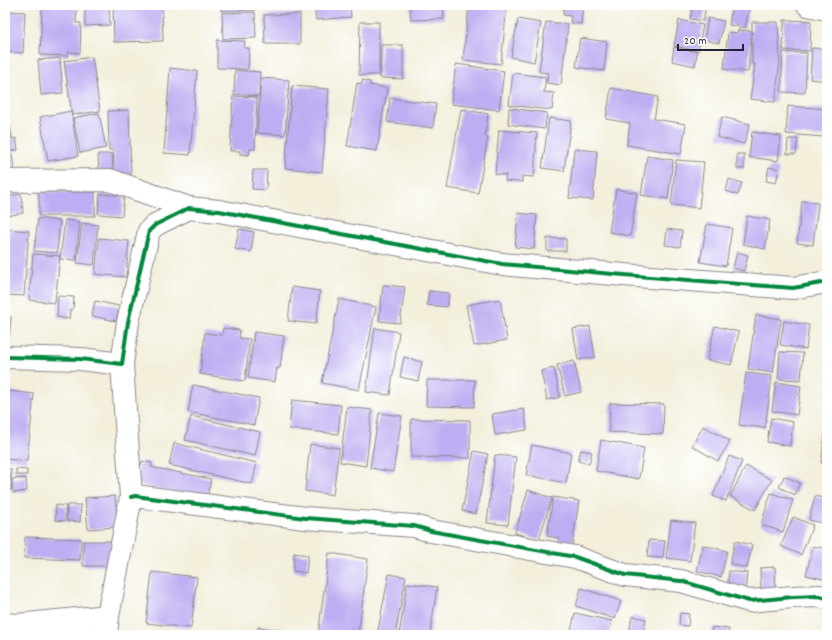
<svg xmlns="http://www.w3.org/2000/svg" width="832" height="640" font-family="Dekko,sans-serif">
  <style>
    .building { fill: #beadf2 }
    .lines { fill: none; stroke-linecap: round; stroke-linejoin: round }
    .minor-casing { stroke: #8a888b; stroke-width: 24 }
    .minor { stroke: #fff; stroke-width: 22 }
    .cycleway-casing { stroke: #fff; stroke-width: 6 }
    .cycleway { stroke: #00873e; stroke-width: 4 }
  </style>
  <rect width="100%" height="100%" fill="#fff"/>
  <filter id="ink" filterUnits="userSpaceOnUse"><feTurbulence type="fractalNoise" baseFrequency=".025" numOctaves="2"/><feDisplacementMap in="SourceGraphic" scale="8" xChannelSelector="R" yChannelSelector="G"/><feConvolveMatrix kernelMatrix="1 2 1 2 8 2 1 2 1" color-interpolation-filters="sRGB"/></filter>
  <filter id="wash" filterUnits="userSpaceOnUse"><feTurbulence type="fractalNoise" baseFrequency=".012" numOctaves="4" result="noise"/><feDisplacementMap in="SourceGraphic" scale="16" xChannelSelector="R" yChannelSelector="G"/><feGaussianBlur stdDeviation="0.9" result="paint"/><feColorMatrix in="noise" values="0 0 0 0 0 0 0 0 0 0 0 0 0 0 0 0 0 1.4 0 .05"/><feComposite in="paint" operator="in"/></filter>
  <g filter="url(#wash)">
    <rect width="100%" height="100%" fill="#f3efdb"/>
    <g id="blocks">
      <g class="building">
        <path d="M42 5H77L76 23H81L80 53 68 52V56L40 55Z"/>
        <path d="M85 5H109L110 25 85 26Z"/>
        <path d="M113 5H162L163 41 114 42Z"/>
        <path d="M221 5H255V10L221 11Z"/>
        <path d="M314 5H350L351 17 316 20Z"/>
        <path d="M410 5H443L444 19 411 20Z"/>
        <path d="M469 5H507L501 64 463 60Z"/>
        <path d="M564 5H583L581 24 570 23 571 16 563 15Z"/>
        <path d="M693 5 706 6 703 21 690 19Z"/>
        <path d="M732 6 749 9 745 28 729 25Z"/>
        <path d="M5 11 25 12 23 53 5 52Z"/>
        <path d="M255 12 256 38 223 39 222 13Z"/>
        <path d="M300 14V44H265L264 15Z"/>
        <path d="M708 18 724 21 719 43 704 40Z"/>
        <path d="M518 19 541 23 534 62 511 57Z"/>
        <path d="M679 20 703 25 698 51 674 46Z"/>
        <path d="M784 20 811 21 810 51 783 50Z"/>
        <path d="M360 22H379V75H359Z"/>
        <path d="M546 22 568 24 561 85 547 83 548 73 539 72Z"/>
        <path d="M752 22H778L780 61 775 102 750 99 755 64H752Z"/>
        <path d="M738 30 752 31 748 72 724 69 728 32 737 33Z"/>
        <path d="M580 38 607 42 604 71 576 67Z"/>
        <path d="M217 40 245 41 244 48H249L248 69 217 68Z"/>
        <path d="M381 45H403V79L380 78Z"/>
        <path d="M674 47 697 52 695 66 672 61Z"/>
        <path d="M812 48 827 49V81L810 79Z"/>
        <path d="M783 52 807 53 805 93 781 92Z"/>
        <path d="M92 57 100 111 72 115 64 61Z"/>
        <path d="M60 58 63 93 41 95 38 60Z"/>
        <path d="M456 64 504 71 499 110 451 104Z"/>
        <path d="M170 68 197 71 190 155 164 153Z"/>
        <path d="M235 70 260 72 259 96 234 94Z"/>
        <path d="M513 73 546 77 544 92 554 93 552 110 509 105Z"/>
        <path d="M261 78 289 80 285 135 257 133Z"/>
        <path d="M362 80 370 82V85L387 88 377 151 347 146 357 83 362 84Z"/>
        <path d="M292 86 329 89 322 172 285 168Z"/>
        <path d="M611 88 658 97 654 119 686 124 681 154 627 145 630 123 606 119Z"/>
        <path d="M233 96 257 97 255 149H250L249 155 240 154V151H230Z"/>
        <path d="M390 98 436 104 433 128 387 122Z"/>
        <path d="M5 104H6L12 137 5 138Z"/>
        <path d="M788 106 826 109 824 137 786 134Z"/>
        <path d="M509 108 547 113 545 129 508 124Z"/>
        <path d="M461 109 488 114 485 136 488 137 478 193 447 188Z"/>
        <path d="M129 110 131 179 115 180 113 150H109L108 111Z"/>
        <path d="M71 111 78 156 48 161 40 117Z"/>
        <path d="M99 113 106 148 80 153 73 118Z"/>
        <path d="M722 117 750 124 744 144 717 137Z"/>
        <path d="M549 118 571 121 564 171 542 168Z"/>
        <path d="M499 130 537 133 534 177 522 176V182L505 181 506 175 495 174Z"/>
        <path d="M752 132 781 136 778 161 749 157Z"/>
        <path d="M16 138 18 150 5 152V140Z"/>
        <path d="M788 139H798L796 154H787Z"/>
        <path d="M574 149 597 151 593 200 569 198Z"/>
        <path d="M12 154 14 169 5 170V155Z"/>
        <path d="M98 154H112L113 172H99Z"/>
        <rect x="737" y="154" width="7" height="15"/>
        <path d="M647 156 673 160 668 199 641 195Z"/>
        <path d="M676 160 704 162 699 208 671 205Z"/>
        <path d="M769 167 779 169 776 183 766 181Z"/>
        <path d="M253 170H267L266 190 252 189Z"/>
        <path d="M826 172H827V198H822Z"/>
        <path d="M729 179 742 183 738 195 726 191Z"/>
        <path d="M616 189 637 193 630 236 609 232Z"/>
        <rect x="39" y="192" width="56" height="24"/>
        <path d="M21 194 23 213 5 216V196Z"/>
        <path d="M100 194 124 196 122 216 98 214Z"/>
        <path d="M802 201 818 203 813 245 797 243Z"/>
        <path d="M518 213 537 215 534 249 515 247Z"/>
        <path d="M747 216 770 220 765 249 743 244Z"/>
        <path d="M38 218 60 221 57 253 34 251Z"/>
        <path d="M65 220 80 222 76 260 60 259Z"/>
        <path d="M82 223 98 225 94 265 77 263Z"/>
        <path d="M707 224 732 228 726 266 700 262Z"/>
        <path d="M5 229 29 231 24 296 5 295Z"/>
        <path d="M239 229 254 232 251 252 235 249Z"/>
        <path d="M667 229 682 231 680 247 665 245Z"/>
        <path d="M99 238 129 241 126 277 95 274Z"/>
        <path d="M547 238 566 239V251H547Z"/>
        <path d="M737 252 748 255 744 271 733 268Z"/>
        <path d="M33 254 60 256 55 303 29 300Z"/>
        <path d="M383 285 405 287 400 323 379 321Z"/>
        <path d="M292 287 320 291 316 324 288 321Z"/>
        <path d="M429 291 449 293 447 307 427 305Z"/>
        <path d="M58 296 74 297 73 310H70L69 319 57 317Z"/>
        <path d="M339 299 376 307 359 390 322 383Z"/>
        <path d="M500 299 507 340 474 346 466 305Z"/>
        <path d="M95 301 119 306 116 321 92 316Z"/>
        <path d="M756 315 781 319 773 373 748 369Z"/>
        <path d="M5 316 11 317 9 338H5Z"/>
        <path d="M784 321 809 325 806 349 780 345Z"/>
        <path d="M590 326 595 357 578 360 573 329Z"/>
        <path d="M715 326 739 332 731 365 707 360Z"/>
        <path d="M223 328 240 330 239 338 250 339 245 381 200 374 205 333 222 335Z"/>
        <path d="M375 328 399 332 390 395 366 392Z"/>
        <path d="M254 332 284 336 280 368H277L275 382 248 378Z"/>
        <path d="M780 352 803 353 801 380 778 379Z"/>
        <path d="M404 357 422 362 418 381 400 377Z"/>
        <path d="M574 361 581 392 565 396 557 365Z"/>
        <path d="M554 368 560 397 547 400 541 371Z"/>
        <path d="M746 373 772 376 765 428 739 425Z"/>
        <path d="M427 380H475L474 407 426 406Z"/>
        <path d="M776 382 801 386 797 415 772 411Z"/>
        <path d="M193 385 259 398 254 425 188 412Z"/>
        <path d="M9 391 34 394 27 461 5 459V425Z"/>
        <path d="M292 400 341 405 338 434 289 429Z"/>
        <path d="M610 403 664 404 663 434 609 432Z"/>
        <path d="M347 407 372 410 366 466 340 462Z"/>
        <path d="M524 409 527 430 495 435 492 414Z"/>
        <path d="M379 413 402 416 393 472 370 468Z"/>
        <path d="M191 416 260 432 255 456 185 440Z"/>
        <path d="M771 418 793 422 790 446 767 442Z"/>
        <path d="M411 419 470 420V458L411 457Z"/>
        <path d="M703 426 730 441 718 461 692 446Z"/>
        <path d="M826 427H827V464L821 463Z"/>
        <path d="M601 440 644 448 639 479 596 471Z"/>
        <path d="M174 443 257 463 252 484 169 465Z"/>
        <path d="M310 444 339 448 333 495 305 491Z"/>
        <path d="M532 445 571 453 566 483 526 475Z"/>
        <path d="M581 450 592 452 589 464 578 461Z"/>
        <path d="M474 451 488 454 476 514 462 511Z"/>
        <path d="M495 455 516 457 508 525 487 523Z"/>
        <path d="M729 456 742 461 726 501 713 496Z"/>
        <path d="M142 461 152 463 151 467 211 479 207 499 135 484 139 465H141Z"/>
        <path d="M746 466 772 480 755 510 730 496Z"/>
        <path d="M5 469H11V477L5 476Z"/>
        <path d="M16 469 27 470V475H16Z"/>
        <path d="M784 476 800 483 795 495 779 487Z"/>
        <path d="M26 478 27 491 13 493 12 479Z"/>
        <rect x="5" y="479" width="6" height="11"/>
        <path d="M528 490 552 498 539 540 515 533Z"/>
        <path d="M771 493 793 500 783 532 761 525Z"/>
        <path d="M115 496 118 527 88 529 85 498Z"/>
        <path d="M815 496 827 499V524L809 520Z"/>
        <path d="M553 497 579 501 571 553 557 550 559 538 547 536Z"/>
        <path d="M56 505 66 506 65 521 55 520Z"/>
        <path d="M67 505H81L80 522 67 521Z"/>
        <path d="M793 517 813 525 801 555 781 546Z"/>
        <path d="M671 520 695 523 690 561 666 558Z"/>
        <path d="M25 537 81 539 80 560 24 558Z"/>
        <path d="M649 540 665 541 663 558 647 557Z"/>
        <path d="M83 541H112L113 566H83Z"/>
        <path d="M735 541 752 545 747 568 730 564Z"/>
        <path d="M703 545 727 551 721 577 697 571Z"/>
        <path d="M813 546 827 549V580L806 575Z"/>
        <path d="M294 553 308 555 306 573 293 571Z"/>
        <path d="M329 553 368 559 358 635H318Z"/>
        <path d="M775 567 776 590H761L760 568Z"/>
        <path d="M729 571 747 573 745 593 727 591Z"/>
        <path d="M152 572 197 577 191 628 146 623Z"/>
        <path d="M389 574 406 577 395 635H377Z"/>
        <path d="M407 583 437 587 430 635H399Z"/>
        <path d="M581 588 621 601 615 619 576 606Z"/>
        <path d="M575 613 612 621 608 635H570Z"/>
        <path d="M680 613 689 614 688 626 679 625Z"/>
        <path d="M632 616 646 619 643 635 629 633Z"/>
        <path d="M258 627 283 630 282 635H257Z"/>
        <path d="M712 627 729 629 728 635H711Z"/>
      </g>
    </g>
  </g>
  <g filter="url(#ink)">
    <use href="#blocks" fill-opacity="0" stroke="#8a888b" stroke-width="1"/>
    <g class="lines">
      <defs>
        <g id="minor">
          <path d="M808 5 827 9"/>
          <path d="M5 181 110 180 189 208"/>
          <path d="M5 357 80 359 122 364 128 322 149 231 155 225 189 208 219 211 502 264 624 275 793 288 827 282"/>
          <path d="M131 497 135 496 305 518 414 526 431 531 575 557 625 575 681 581 749 601 793 597 819 596 827 598"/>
          <path d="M5 624 17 625 108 616"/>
          <path d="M106 635 108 616 131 497 122 364"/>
        </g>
      </defs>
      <use href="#minor" class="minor-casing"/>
      <use href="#minor" class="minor"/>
      <defs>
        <g id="cycleway">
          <path d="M5 357 80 359 122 364 128 322 149 231 155 225 189 208 219 211 502 264 624 275 793 288 827 282"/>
          <path d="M131 497 135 496 305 518 414 526 431 531 575 557 625 575 681 581 749 601 793 597 819 596 827 598"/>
        </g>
      </defs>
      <use href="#cycleway" class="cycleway-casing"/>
      <use href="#cycleway" class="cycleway"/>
    </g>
  </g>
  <rect width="832" height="640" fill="none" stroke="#fff" stroke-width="20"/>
  <path d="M678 44v6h65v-6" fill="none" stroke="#22223b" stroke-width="2"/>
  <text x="684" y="44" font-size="12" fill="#22223b" stroke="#ffffff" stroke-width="3" paint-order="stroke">20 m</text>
</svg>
